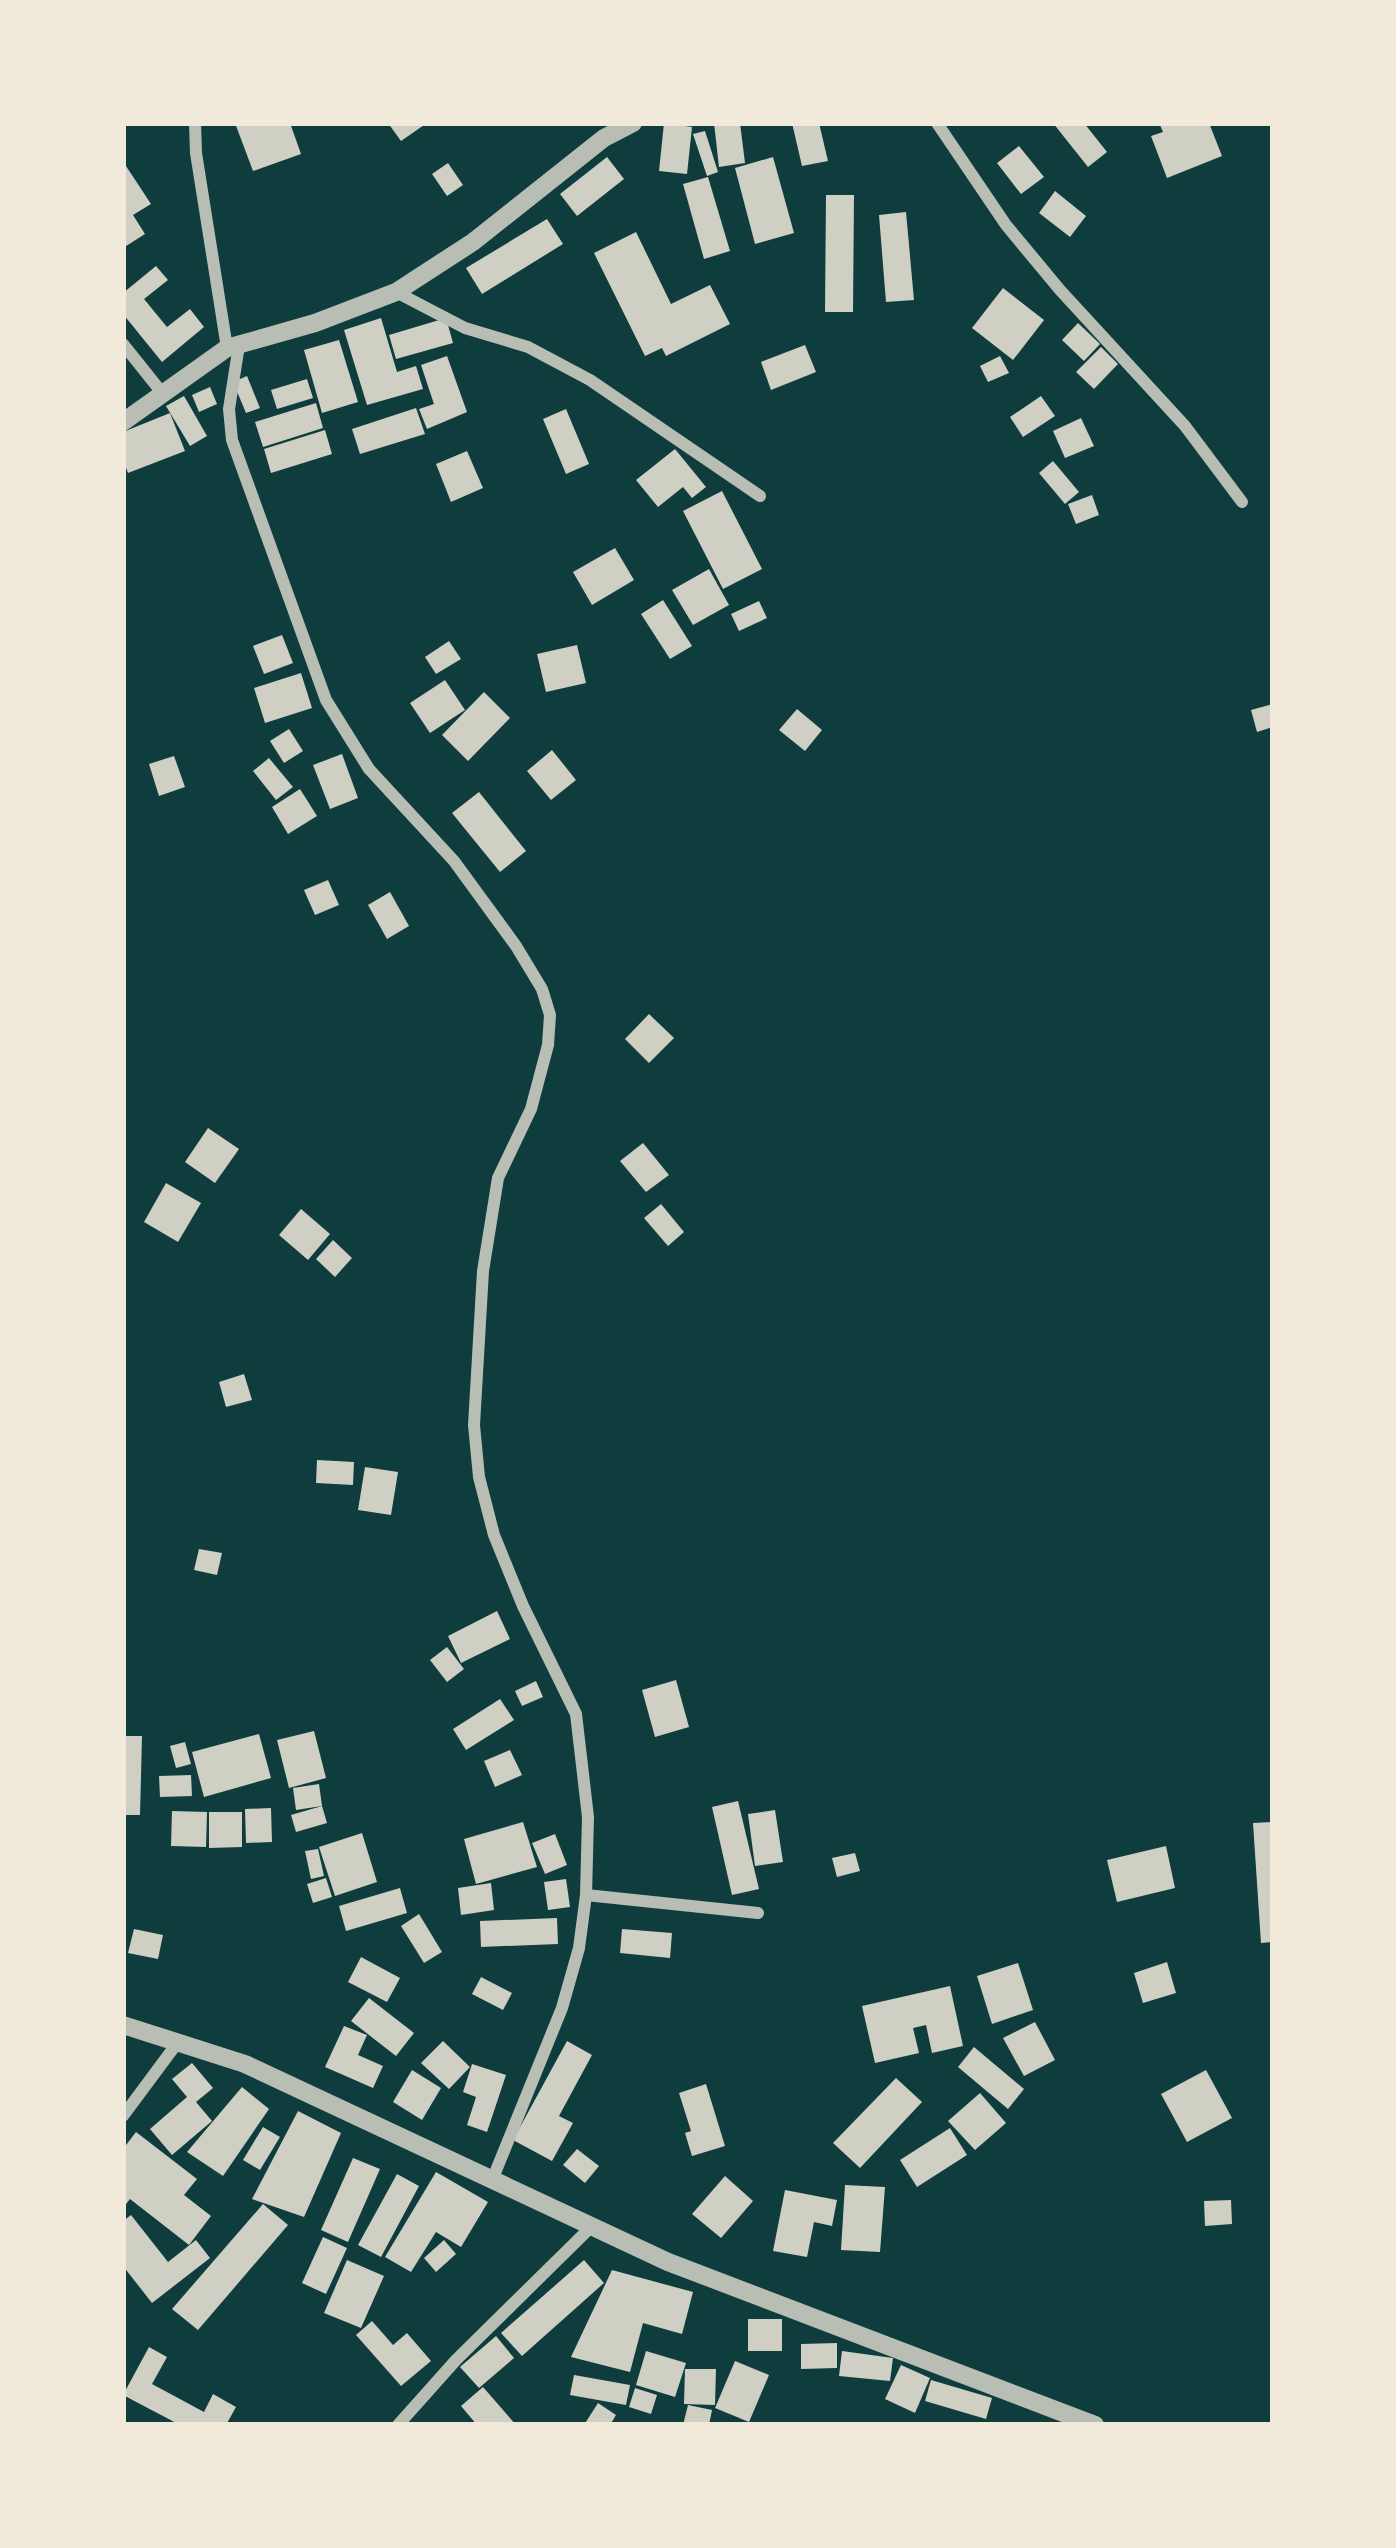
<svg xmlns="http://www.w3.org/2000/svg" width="1396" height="2548" font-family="'Libre Baskerville',serif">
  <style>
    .building { fill: #cfcfc3 }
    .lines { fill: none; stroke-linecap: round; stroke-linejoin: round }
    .minor { stroke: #b8beb3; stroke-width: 12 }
    .tertiary { stroke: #b8beb3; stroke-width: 18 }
  </style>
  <rect width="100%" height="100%" fill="#0f3d3e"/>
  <g class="building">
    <path d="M235 123H290L301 154 253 171Z"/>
    <path d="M388 123H427L401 141Z"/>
    <path d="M664 123 692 127 687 174 659 171Z"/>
    <path d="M714 123H740L745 163 719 167Z"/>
    <path d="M792 123H819L828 161 802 166Z"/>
    <path d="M1053 123H1084L1107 152 1088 167Z"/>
    <path d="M1164 123H1209L1222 156 1167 178 1151 136 1163 132 1160 125Z"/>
    <path d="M705 131 718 172 707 176 693 134Z"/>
    <path d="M1019 146 1044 177 1021 194 997 163Z"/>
    <path d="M607 157 624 179 577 216 560 194Z"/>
    <path d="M773 157 794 233 755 244 735 168Z"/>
    <path d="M448 163 463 185 447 196 432 174Z"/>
    <path d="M126 166 151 204 133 215 145 234 123 248V168Z"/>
    <path d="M708 177 730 251 704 259 683 184Z"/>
    <path d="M1055 191 1086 216 1070 237 1039 213Z"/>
    <path d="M826 195H854L853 312H825Z"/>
    <path d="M906 212 914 300 886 302 879 215Z"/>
    <path d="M547 219 563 244 482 294 466 268Z"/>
    <path d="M636 232 671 304 710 285 730 324 666 356 662 348 645 356 594 253Z"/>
    <path d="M156 266 168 280 144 299 167 327 190 309 204 327 162 362 123 314V293Z"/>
    <path d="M1003 288 1044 320 1013 360 972 328Z"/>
    <path d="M381 318 397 372 416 366 423 389 367 405 344 330Z"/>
    <path d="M446 318 453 343 396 359 389 335Z"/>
    <path d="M1078 323 1100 344 1084 361 1062 340Z"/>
    <path d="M339 340 358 402 322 413 304 350Z"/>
    <path d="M805 345 816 372 771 390 761 362Z"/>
    <path d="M1101 347 1118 364 1094 389 1076 372Z"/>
    <path d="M447 356 467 412 427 429 419 409 434 404 421 365Z"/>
    <path d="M1000 356 1009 373 988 382 980 366Z"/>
    <path d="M247 376 260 408 246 413 233 382Z"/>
    <path d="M307 379 313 398 277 409 271 390Z"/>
    <path d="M210 387 217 404 199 412 192 395Z"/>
    <path d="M184 396 207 436 190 446 166 406Z"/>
    <path d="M1041 396 1055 416 1023 437 1010 417Z"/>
    <path d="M316 403 323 428 263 447 255 422Z"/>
    <path d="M416 408 425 434 360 454 352 429Z"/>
    <path d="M566 409 589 464 566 474 543 419Z"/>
    <path d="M170 413 185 451 128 473 123 460V432Z"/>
    <path d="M1081 418 1094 446 1065 458 1053 431Z"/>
    <path d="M325 430 332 454 271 473 264 449Z"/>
    <path d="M675 449 706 487 692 498 683 487 658 507 636 480Z"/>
    <path d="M467 451 483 488 451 502 436 464Z"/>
    <path d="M1053 461 1079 492 1065 504 1039 473Z"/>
    <path d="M722 491 762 569 723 589 683 511Z"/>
    <path d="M1092 495 1099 515 1076 524 1068 504Z"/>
    <path d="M615 548 634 580 592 605 573 572Z"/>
    <path d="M709 569 729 605 693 625 672 590Z"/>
    <path d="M663 600 692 646 670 659 641 614Z"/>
    <path d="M759 601 767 618 739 631 731 614Z"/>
    <path d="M282 635 293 663 264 674 253 646Z"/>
    <path d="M449 641 461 659 436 674 425 657Z"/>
    <path d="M577 645 586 683 546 692 537 654Z"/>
    <path d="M301 673 312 708 265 723 254 688Z"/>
    <path d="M445 680 465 710 430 733 410 703Z"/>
    <path d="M484 692 510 718 468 761 442 735Z"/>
    <path d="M1273 704V727L1257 732 1251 710Z"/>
    <path d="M797 709 822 730 805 751 779 730Z"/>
    <path d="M289 729 303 751 284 763 270 741Z"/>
    <path d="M552 750 576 780 551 800 527 771Z"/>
    <path d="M342 754 358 798 330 809 313 765Z"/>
    <path d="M174 756 185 787 159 796 149 764Z"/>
    <path d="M269 758 293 787 276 800 253 771Z"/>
    <path d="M300 789 317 816 288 834 272 807Z"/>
    <path d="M479 792 526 851 500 872 452 813Z"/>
    <path d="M328 880 339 905 315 915 304 890Z"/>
    <path d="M390 892 409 926 387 939 368 905Z"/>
    <path d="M649 1014 674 1038 649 1063 625 1039Z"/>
    <path d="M208 1128 239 1149 215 1183 185 1162Z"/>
    <path d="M643 1143 669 1175 646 1192 620 1161Z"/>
    <path d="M166 1183 201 1203 178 1242 144 1222Z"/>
    <path d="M661 1204 684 1232 668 1246 644 1218Z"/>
    <path d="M301 1209 330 1234 308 1260 279 1235Z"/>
    <path d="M333 1240 352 1258 335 1277 316 1259Z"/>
    <path d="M244 1374 252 1400 226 1407 219 1382Z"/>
    <path d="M317 1460 354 1462 353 1485 316 1483Z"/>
    <path d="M365 1467 398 1472 391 1515 358 1510Z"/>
    <path d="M199 1549 222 1553 217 1575 194 1570Z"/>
    <path d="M497 1611 510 1639 461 1663 448 1636Z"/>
    <path d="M447 1647 464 1669 447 1682 430 1660Z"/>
    <path d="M676 1680 689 1727 655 1737 642 1690Z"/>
    <path d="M536 1681 543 1697 522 1706 515 1691Z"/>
    <path d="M500 1699 514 1720 466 1750 453 1729Z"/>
    <path d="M314 1731 326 1778 289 1788 277 1740Z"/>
    <path d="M259 1734 271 1778 204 1797 192 1752Z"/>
    <path d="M123 1736H142L140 1815H123Z"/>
    <path d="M185 1742 191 1764 176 1768 170 1746Z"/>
    <path d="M510 1750 522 1775 495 1787 484 1761Z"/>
    <path d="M191 1775 192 1796 160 1797 159 1776Z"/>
    <path d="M319 1784 322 1806 296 1810 293 1788Z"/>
    <path d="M738 1801 759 1889 732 1895 712 1807Z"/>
    <path d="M322 1806 327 1823 296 1832 291 1815Z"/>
    <path d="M271 1808 272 1842 246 1843 245 1809Z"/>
    <path d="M775 1810 783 1862 755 1866 748 1814Z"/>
    <path d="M172 1811 207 1812 206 1847 171 1846Z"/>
    <path d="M209 1812H242V1847L209 1848Z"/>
    <path d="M523 1822 537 1867 476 1884 464 1839Z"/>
    <path d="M1273 1822V1942L1261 1943 1253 1823Z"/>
    <path d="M362 1833 377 1882 335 1896 319 1847Z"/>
    <path d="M555 1834 567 1865 545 1874 532 1843Z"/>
    <path d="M1166 1846 1175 1888 1117 1902 1107 1860Z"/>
    <path d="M318 1849 324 1876 311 1879 305 1851Z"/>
    <path d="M855 1853 860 1871 837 1877 832 1858Z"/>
    <path d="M326 1878 332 1897 313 1903 307 1884Z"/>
    <path d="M566 1879 570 1907 548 1910 544 1882Z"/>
    <path d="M491 1883 494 1910 461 1915 458 1888Z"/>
    <path d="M400 1888 407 1913 346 1931 339 1906Z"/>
    <path d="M419 1914 442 1952 424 1963 401 1926Z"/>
    <path d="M557 1918 558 1944 481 1947 480 1921Z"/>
    <path d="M134 1929 163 1935 158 1959 128 1953Z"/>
    <path d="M622 1929 672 1933 670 1958 620 1953Z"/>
    <path d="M361 1957 400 1978 387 2002 348 1982Z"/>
    <path d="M1167 1962 1176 1993 1143 2003 1134 1973Z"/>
    <path d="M1018 1963 1033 2010 992 2024 977 1976Z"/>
    <path d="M481 1977 512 1993 503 2010 472 1994Z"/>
    <path d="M950 1986 963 2046 932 2053 926 2025 913 2028 919 2053 875 2063 862 2006Z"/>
    <path d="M369 1998 414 2033 396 2056 351 2021Z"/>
    <path d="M1035 2022 1055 2060 1024 2076 1003 2038Z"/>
    <path d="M344 2026 367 2035 358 2055 383 2066 373 2088 325 2067Z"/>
    <path d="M443 2041 470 2067 449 2089 421 2063Z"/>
    <path d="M567 2041 592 2055 559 2116 573 2123 552 2161 513 2140Z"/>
    <path d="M974 2047 1024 2089 1008 2109 958 2067Z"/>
    <path d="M192 2063 213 2088 196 2102 212 2121 172 2155 150 2129 187 2097 172 2079Z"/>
    <path d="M472 2064 506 2075 487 2132 467 2125 476 2097 463 2092Z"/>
    <path d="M412 2070 441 2088 422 2120 393 2102Z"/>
    <path d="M1206 2070 1232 2118 1187 2142 1161 2094Z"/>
    <path d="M896 2078 922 2102 860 2168 833 2143Z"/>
    <path d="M706 2084 725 2146 692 2156 685 2133 691 2131 679 2093Z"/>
    <path d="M242 2087 269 2109 223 2176 187 2152Z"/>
    <path d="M980 2093 1006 2123 975 2150 948 2121Z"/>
    <path d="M298 2111 341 2133 304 2217 252 2199Z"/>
    <path d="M263 2127 280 2137 260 2170 243 2160Z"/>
    <path d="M950 2128 967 2155 917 2187 900 2160Z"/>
    <path d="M136 2132 197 2179 184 2195 211 2216 189 2245 130 2199 123 2208V2149Z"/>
    <path d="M577 2149 599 2166 585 2183 563 2165Z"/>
    <path d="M353 2158 380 2169 348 2242 321 2230Z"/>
    <path d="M436 2172 488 2202 461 2247 436 2232 411 2272 385 2257Z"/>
    <path d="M397 2174 419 2186 381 2257 358 2245Z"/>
    <path d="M725 2176 753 2201 721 2238 692 2214Z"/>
    <path d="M845 2185 885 2187 880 2252 841 2250Z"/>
    <path d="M785 2190 837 2200 832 2226 814 2222 807 2257 773 2251Z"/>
    <path d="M1231 2200 1232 2224 1205 2226 1204 2201Z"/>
    <path d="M263 2204 288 2225 198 2330 172 2309Z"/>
    <path d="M131 2215 168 2262 196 2240 210 2258 152 2303 123 2266V2221Z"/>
    <path d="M323 2237 347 2248 326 2294 302 2283Z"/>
    <path d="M444 2240 456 2254 436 2272 424 2258Z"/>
    <path d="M347 2260 384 2276 361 2328 324 2313Z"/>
    <path d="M584 2260 604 2283 522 2356 501 2333Z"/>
    <path d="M612 2270 693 2292 682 2334 643 2323 630 2372 571 2357Z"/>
    <rect x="748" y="2319" width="34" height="32"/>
    <path d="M372 2321 393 2345 407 2333 431 2361 401 2386 356 2335Z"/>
    <path d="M496 2336 514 2358 479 2388 460 2367Z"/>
    <path d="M837 2343V2368L801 2369V2344Z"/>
    <path d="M149 2347 167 2357 152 2384 204 2412 213 2394 236 2407 226 2425H180L123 2395Z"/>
    <path d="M646 2351 686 2363 675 2397 636 2385Z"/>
    <path d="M842 2351 893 2358 890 2381 839 2376Z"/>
    <path d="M735 2361 769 2375 749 2422 715 2408Z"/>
    <path d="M901 2365 930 2378 915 2413 885 2399Z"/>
    <path d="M685 2369H716L715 2405 684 2404Z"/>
    <path d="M574 2375 630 2385 626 2405 570 2395Z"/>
    <path d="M931 2380 992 2398 986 2419 925 2401Z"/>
    <path d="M483 2387 516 2425H477L461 2406Z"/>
    <path d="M635 2388 657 2395 651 2414 629 2407Z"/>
    <path d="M598 2403 616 2415 610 2425H584Z"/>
    <path d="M688 2405 712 2410 709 2425H683Z"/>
  </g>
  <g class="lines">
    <g class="minor">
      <path d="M195 123 196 153 227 348"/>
      <path d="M937 123 1006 225 1060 290 1185 426 1242 502"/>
      <path d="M396 292 465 328 528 347 590 380 760 496"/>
      <path d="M123 344 163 394"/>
      <path d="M239 345 229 409 232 440 326 700 369 769 454 861 516 946 542 989 550 1015 548 1045 531 1109 498 1178 483 1271 474 1425 479 1477 494 1535 523 1606 576 1714 588 1817 586 1895 579 1948 562 2008 493 2178"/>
      <path d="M586 1895 758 1913"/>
      <path d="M123 2116 178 2042"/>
      <path d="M398 2425 456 2360 592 2226"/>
    </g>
    <g class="tertiary">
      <path d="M123 422 227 348 315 323 396 292 473 242 604 138 633 123"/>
      <path d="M123 2025 245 2064 668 2262 1095 2425"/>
    </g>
  </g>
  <rect width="1396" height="2548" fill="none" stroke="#f1e9da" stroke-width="252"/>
</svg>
